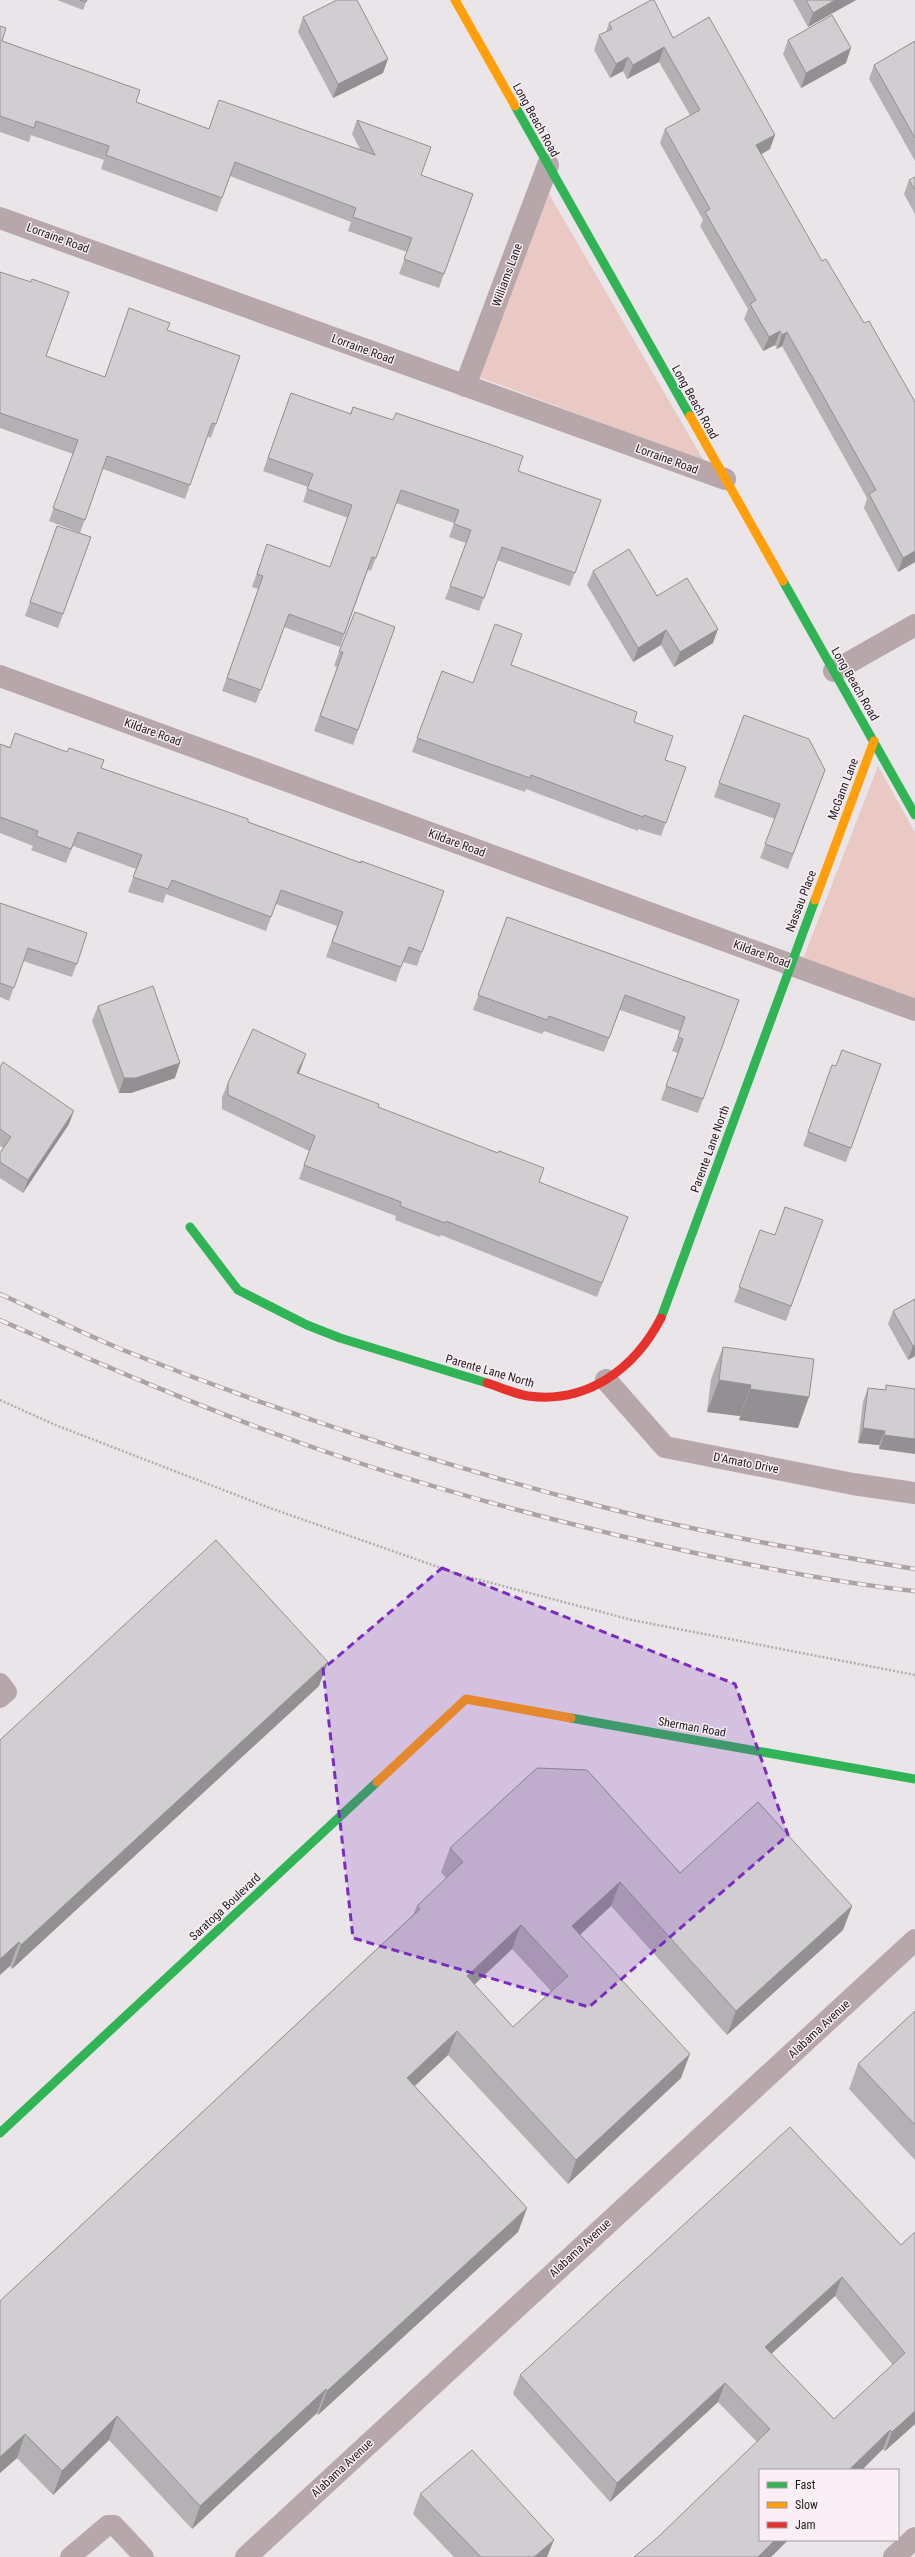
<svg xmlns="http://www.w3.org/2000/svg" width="915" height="2557" font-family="'Roboto Condensed',sans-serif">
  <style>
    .green { fill: #eac8c3 }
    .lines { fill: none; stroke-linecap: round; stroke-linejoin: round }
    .path { stroke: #b4aaac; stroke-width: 2.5; stroke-dasharray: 2 2; stroke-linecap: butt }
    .lane { stroke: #b7a7ab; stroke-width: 20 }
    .street { stroke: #b7a7ab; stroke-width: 22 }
    .fast { stroke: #30b455; stroke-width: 9 }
    .slow { stroke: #ff9f0a; stroke-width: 9 }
    .jam { stroke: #e5322d; stroke-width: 9 }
    .rail-casing { stroke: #aca3a6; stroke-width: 4.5 }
    .rail { stroke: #fbeff6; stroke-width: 3; stroke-dasharray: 9; stroke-linecap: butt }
    .wall { fill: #b4b1b4; fill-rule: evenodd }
    .shaded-wall { fill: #929092 }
    .building { fill: #d1ced1; stroke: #929092; fill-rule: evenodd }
    .marked { fill: #7b2cbf; fill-opacity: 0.2; stroke: #7b2cbf; stroke-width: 3; stroke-dasharray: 8 5; stroke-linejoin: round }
    .labels { text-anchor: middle; stroke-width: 3; stroke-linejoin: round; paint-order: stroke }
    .street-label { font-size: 12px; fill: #1e1a1c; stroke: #fbeff6 }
  </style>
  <rect width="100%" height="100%" fill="#eae5e8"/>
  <g class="green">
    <path d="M549 194 704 461 479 377Z"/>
    <path d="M878 766 915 832V999L803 959Z"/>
  </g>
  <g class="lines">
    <path class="path" d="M0 1400 53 1424 270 1508 461 1575 632 1620 915 1675"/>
    <g class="lane">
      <path d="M0 1683 7 1692 0 1698"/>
      <path d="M70 2557 108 2525H114L144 2557"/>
    </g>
    <g class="street">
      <path d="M0 218 725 479"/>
      <path d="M465 386 548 165"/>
      <path d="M834 671 915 625"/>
      <path d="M0 676 915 1010"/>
      <path d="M606 1380 665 1447 853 1484 915 1493"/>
      <path d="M246 2557 915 1940"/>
      <path d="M894 2557 915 2538"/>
    </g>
    <g class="fast">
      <path d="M515 106 690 416"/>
      <path d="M783 581 915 815"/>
      <path d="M190 1227 238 1290 307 1325 340 1338 487 1383"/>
      <path d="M661 1318 815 900"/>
      <path d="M571 1718 915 1779"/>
      <path d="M0 2133 377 1782"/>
    </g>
    <g class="slow">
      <path d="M455 0 515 106"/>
      <path d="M690 416 783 581"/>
      <path d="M815 900 874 741"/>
      <path d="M377 1782 466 1699 571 1718"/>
    </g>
    <path class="jam" d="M487 1383C500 1387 515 1394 528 1396 588 1404 635 1368 661 1318"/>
    <defs>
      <g id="rail">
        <path d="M0 1294C41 1312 81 1333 123 1350 279 1412 440 1465 603 1507 706 1534 811 1552 915 1569"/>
        <path d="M0 1320C98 1363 197 1406 298 1442 418 1485 540 1518 664 1546 747 1565 830 1582 915 1591"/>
      </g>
    </defs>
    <use href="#rail" class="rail-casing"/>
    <use href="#rail" class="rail"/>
  </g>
  <g class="wall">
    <path d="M57 0H87L83 10Z"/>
    <path d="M793 0H856L808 27Z"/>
    <path d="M303 17 383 73 333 98 298 32Z"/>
    <path d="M609 23 673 38 770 149 761 154 915 562 898 572 864 508 867 498 782 346 777 349 775 345 763 351 744 319 748 309 700 226 703 220 660 143 665 129 690 115 659 62 627 79 623 71 610 78 594 50 599 35 606 32Z"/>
    <path d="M0 26 2 41 136 102 209 129 360 149 352 134 357 120 421 175 473 194 439 288 399 274 407 252 348 231 351 222 230 176 217 212 101 169 104 160 31 135 29 142 0 132Z"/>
    <path d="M788 40 846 63 801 88 783 54Z"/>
    <path d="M915 41V161L869 79 874 65Z"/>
    <path d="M915 177V214L904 194 909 180Z"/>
    <path d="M0 272 46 356 105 377 167 330 240 356 211 438 207 436 185 499 103 469 80 533 49 521 73 454 0 428Z"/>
    <path d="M291 393 350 414 353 407 518 471 601 500 570 586 497 560 479 611 445 599 466 543 449 537 454 523 396 503 371 571 368 570 340 647 284 627 256 703 222 691 258 589 252 587 267 544 330 567 348 518 303 502 308 487 263 471Z"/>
    <path d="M57 526 91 537 58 628 25 616Z"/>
    <path d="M593 571 657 596 713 643 674 667 661 645 633 662 587 585Z"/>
    <path d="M395 627 353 745 314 731 337 667 334 666 339 652Z"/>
    <path d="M511 665 634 722 665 760 686 767 661 836 638 829V831L526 789 525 792 412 752 442 671 473 683Z"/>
    <path d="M744 715 825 770 788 869 760 858 775 819 714 797Z"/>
    <path d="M0 744 10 747 101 768 361 863 444 891 417 966 403 962 396 982 326 957 337 926 276 904 266 931 166 894 163 903 128 892 136 869 73 846 66 863 31 850 33 846 0 833Z"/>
    <path d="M0 903 87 933 72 977 23 961 9 1001 0 997Z"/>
    <path d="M507 917 739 1000 698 1113 661 1100 678 1053 672 1051 680 1031 620 1010 604 1052 544 1031 542 1034 473 1010Z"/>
    <path d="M98 1006 175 1078 131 1093H119L92 1021Z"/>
    <path d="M881 1064 846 1162 803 1146 832 1065 836 1066Z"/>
    <path d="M0 1067 69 1124 23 1193 0 1178V1153L3 1148 0 1146Z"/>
    <path d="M301 1068 299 1073 378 1107 539 1182 628 1217 597 1297 441 1235 440 1237 395 1220 396 1216 299 1179 309 1151 222 1109V1097L228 1083Z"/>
    <path d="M823 1220 786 1321 734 1302 760 1230 775 1235Z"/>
    <path d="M915 1299V1356L908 1360 888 1324 893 1311Z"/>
    <path d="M723 1347 798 1428 739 1420 740 1416 707 1412 711 1379Z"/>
    <path d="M886 1385 915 1389 879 1449V1445L858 1443 863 1402 868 1388 885 1390Z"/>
    <path d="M319 1686 12 1969 10 1966 0 1740Z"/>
    <path d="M450 1848 680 1873 852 1906 843 1930 727 2035 611 1906 580 1935 681 2078 568 2184 448 2055 415 2086 527 2208 518 2232 318 2415 317 2413 192 2529 109 2440 53 2495 17 2458 0 2473V2301L413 1915 417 1906 446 1878 441 1872ZM512 1949 551 1991 513 2027 474 1985Z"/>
    <path d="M915 2011V2160L849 2089 858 2064Z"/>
    <path d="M901 2245 915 2424 885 2451 883 2449 760 2540H788L771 2557H634L657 2538 757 2442 718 2402 610 2502 513 2394 520 2375ZM835 2296 893 2365 834 2419 771 2354Z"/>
    <path d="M420 2494 547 2557H454L413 2514Z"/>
  </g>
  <g class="shaded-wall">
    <path d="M835 0H856L808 27 813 13Z"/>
    <path d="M664 47 659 62 627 79 633 65Z"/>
    <path d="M851 48 846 63 801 88 806 73Z"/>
    <path d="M628 57 623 71 610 78 616 64Z"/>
    <path d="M388 59 383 73 333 98 338 84Z"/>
    <path d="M775 135 770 149 751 160 756 145Z"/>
    <path d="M780 331 775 345 763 351 769 337Z"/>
    <path d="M787 332 782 346 777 349 782 335Z"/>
    <path d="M915 551V562L898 572 903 558Z"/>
    <path d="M718 629 713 643 674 667 680 652Z"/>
    <path d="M666 630 661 645 633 662 638 648Z"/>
    <path d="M306 1054 301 1068 292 1087 297 1073Z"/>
    <path d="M180 1063 175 1078 131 1093H119L124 1078Z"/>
    <path d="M74 1111 69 1124 23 1193 28 1180Z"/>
    <path d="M915 1345V1356L908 1360 913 1346Z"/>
    <path d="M719 1380 751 1385 740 1416 707 1412Z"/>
    <path d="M750 1389 809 1397 798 1428 739 1420Z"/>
    <path d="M863 1428 885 1431 879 1445 858 1443Z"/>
    <path d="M884 1435 915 1439V1454L879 1449Z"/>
    <path d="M328 1662 319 1686 12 1969 21 1945Z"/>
    <path d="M620 1882 611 1906 563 1950 572 1926Z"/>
    <path d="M852 1906 843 1930 727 2035 736 2011Z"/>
    <path d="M521 1925 512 1949 458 2000 467 1976Z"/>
    <path d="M19 1942 10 1966 0 1975V1959Z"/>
    <path d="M457 2031 448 2055 398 2101 407 2078Z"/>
    <path d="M690 2054 681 2078 568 2184 576 2160Z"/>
    <path d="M527 2208 518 2232 318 2415 327 2391Z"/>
    <path d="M842 2277 835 2296 758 2366 765 2347Z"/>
    <path d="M725 2383 718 2402 610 2502 617 2483Z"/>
    <path d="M326 2389 317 2413 192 2529 200 2506Z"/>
    <path d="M915 2411V2424L885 2451 892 2432Z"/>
    <path d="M117 2416 109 2440 53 2495 62 2471Z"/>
    <path d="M890 2430 883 2449 862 2470H849Z"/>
    <path d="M25 2434 17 2458 0 2473V2457Z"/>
    <path d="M554 2540 547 2557H534Z"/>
    <path d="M775 2540H788L771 2557H758Z"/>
  </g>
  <g class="building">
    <path d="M80 0H87L86 2Z"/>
    <path d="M337 0H357L388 59 338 84 303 17Z"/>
    <path d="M651 0H654L673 38 709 17 775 135 756 145 822 261 826 259 864 323 869 321 915 402V551L903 558 869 494 876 490 787 332 782 335 780 331 769 337 750 304 756 300 705 212 710 209 665 129 700 110 664 47 633 65 628 57 616 64 599 35 612 29 609 23Z"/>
    <path d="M806 0H835L813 13Z"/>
    <path d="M832 15 851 48 806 73 788 40Z"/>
    <path d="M0 26 6 28 2 41 140 90 136 102 209 129 219 100 375 155 357 120 431 147 421 175 473 194 444 274 404 259 412 238 353 217 356 208 235 162 222 198 106 155 109 146 36 121 34 128 0 116Z"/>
    <path d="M915 41V138L874 65Z"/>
    <path d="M915 177V190L909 180Z"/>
    <path d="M0 272 31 282 32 279 69 292 46 356 105 377 129 308 170 323 167 330 240 356 216 424 212 423 190 485 107 456 85 520 53 508 78 440 0 413Z"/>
    <path d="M291 393 351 414 353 407 393 420 396 413 483 442 523 456 518 471 601 500 575 573 502 547 484 598 450 586 471 530 454 524 459 510 401 490 376 558 372 557 344 634 289 614 261 690 227 678 263 576 257 574 267 544 330 567 352 505 307 489 313 474 268 458Z"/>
    <path d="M57 526 91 537 63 614 30 602Z"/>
    <path d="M629 549 657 596 687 578 718 629 680 652 666 630 638 648 593 571Z"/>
    <path d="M355 612 395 627 358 730 320 716 343 652H339Z"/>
    <path d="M495 624 522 634 511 665 637 712 634 722 673 736 665 760 686 767 666 823 644 815 643 817 531 775 530 778 417 738 442 671 473 683Z"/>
    <path d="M744 715 809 739 825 770 793 854 765 844 780 804 719 783Z"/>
    <path d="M15 733 67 752 69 748 104 760 101 768 248 819V822L361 863V861L444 891 422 952 409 947 401 967 332 942 343 912 281 890 271 917 172 880 168 889 133 877 142 855 78 832 71 849 36 836 38 831 0 817V744L10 748Z"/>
    <path d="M0 903 87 933 77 964 28 948 14 988 0 983Z"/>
    <path d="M507 917 739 1000 703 1099 666 1086 683 1039 678 1037 685 1017 625 995 609 1038 549 1016 547 1020 478 995Z"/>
    <path d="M153 986 180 1063 136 1078H124L98 1006Z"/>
    <path d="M253 1029 306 1054 297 1073 379 1104 378 1107 498 1153 499 1151 544 1168 539 1182 628 1217 602 1283 446 1221 445 1223 400 1206 401 1202 304 1165 315 1136 228 1095V1083Z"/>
    <path d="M842 1050 881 1064 851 1148 808 1132 832 1065 836 1066Z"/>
    <path d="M3 1062 74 1111 28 1180 0 1162V1153L11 1137 0 1129V1067Z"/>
    <path d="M785 1207 823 1220 791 1306 739 1287 760 1230 775 1235Z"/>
    <path d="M915 1299V1345L913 1346 893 1311Z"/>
    <path d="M723 1347 814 1359 809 1397 750 1389 751 1385 719 1380Z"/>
    <path d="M886 1385 915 1389V1439L884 1435 885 1431 863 1428 868 1388 886 1390Z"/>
    <path d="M216 1540 328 1662 21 1945 19 1942 0 1959V1740Z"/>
    <path d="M537 1768 587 1770 680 1873 758 1802 852 1906 736 2011 620 1882 572 1926 690 2054 576 2160 457 2031 407 2078 527 2208 327 2391 326 2389 200 2506 117 2416 62 2471 25 2434 0 2457V2301L420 1909 417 1906 463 1862 450 1848ZM521 1925 568 1976 513 2027 467 1976Z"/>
    <path d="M915 2011V2125L858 2064Z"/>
    <path d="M790 2127 901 2245 915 2232V2411L892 2432 890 2430 849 2470H760V2540H775L758 2557H634L657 2538 770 2429 725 2383 617 2483 520 2375ZM842 2277 905 2353 834 2419 765 2347Z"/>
    <path d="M472 2450 554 2540 534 2557H481L420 2494Z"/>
  </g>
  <path class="marked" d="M442 1568 735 1684 788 1835 589 2007 353 1938 323 1669Z"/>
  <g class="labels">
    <g class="street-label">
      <text transform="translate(536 120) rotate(61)" y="4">Long Beach Road</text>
      <text transform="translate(58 238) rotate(20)" y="4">Lorraine Road</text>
      <text transform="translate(507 275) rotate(-70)" y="4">Williams Lane</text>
      <text transform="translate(363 349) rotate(20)" y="4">Lorraine Road</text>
      <text transform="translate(695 402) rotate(61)" y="4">Long Beach Road</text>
      <text transform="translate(667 459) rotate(20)" y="4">Lorraine Road</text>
      <text transform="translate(855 684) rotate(60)" y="4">Long Beach Road</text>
      <text transform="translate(153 732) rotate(20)" y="4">Kildare Road</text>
      <text transform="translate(843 789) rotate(-69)" y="4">McGann Lane</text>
      <text transform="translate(457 843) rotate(20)" y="4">Kildare Road</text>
      <text transform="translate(801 901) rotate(-69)" y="4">Nassau Place</text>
      <text transform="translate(762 954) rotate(20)" y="4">Kildare Road</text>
      <text transform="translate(710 1149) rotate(-70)" y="4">Parente Lane North</text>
      <text transform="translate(490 1371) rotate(16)" y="4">Parente Lane North</text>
      <text transform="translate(746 1463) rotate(11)" y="4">D'Amato Drive</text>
      <text transform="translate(692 1727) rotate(10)" y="4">Sherman Road</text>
      <text transform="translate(225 1907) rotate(-43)" y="4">Saratoga Boulevard</text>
      <text transform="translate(819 2029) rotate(-43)" y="4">Alabama Avenue</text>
      <text transform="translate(580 2248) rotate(-43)" y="4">Alabama Avenue</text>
      <text transform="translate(342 2468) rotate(-43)" y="4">Alabama Avenue</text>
    </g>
  </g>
  <rect x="759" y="2469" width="140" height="72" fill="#fbeff6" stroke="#a39a9f"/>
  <rect x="767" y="2482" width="20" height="6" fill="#30b455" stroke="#a39a9f"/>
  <text x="795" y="2489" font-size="12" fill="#1e1a1c">Fast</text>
  <rect x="767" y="2502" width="20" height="6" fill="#ff9f0a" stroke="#a39a9f"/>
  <text x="795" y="2509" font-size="12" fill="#1e1a1c">Slow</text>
  <rect x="767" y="2522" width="20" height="6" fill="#e5322d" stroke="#a39a9f"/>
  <text x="795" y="2529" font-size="12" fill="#1e1a1c">Jam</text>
</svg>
